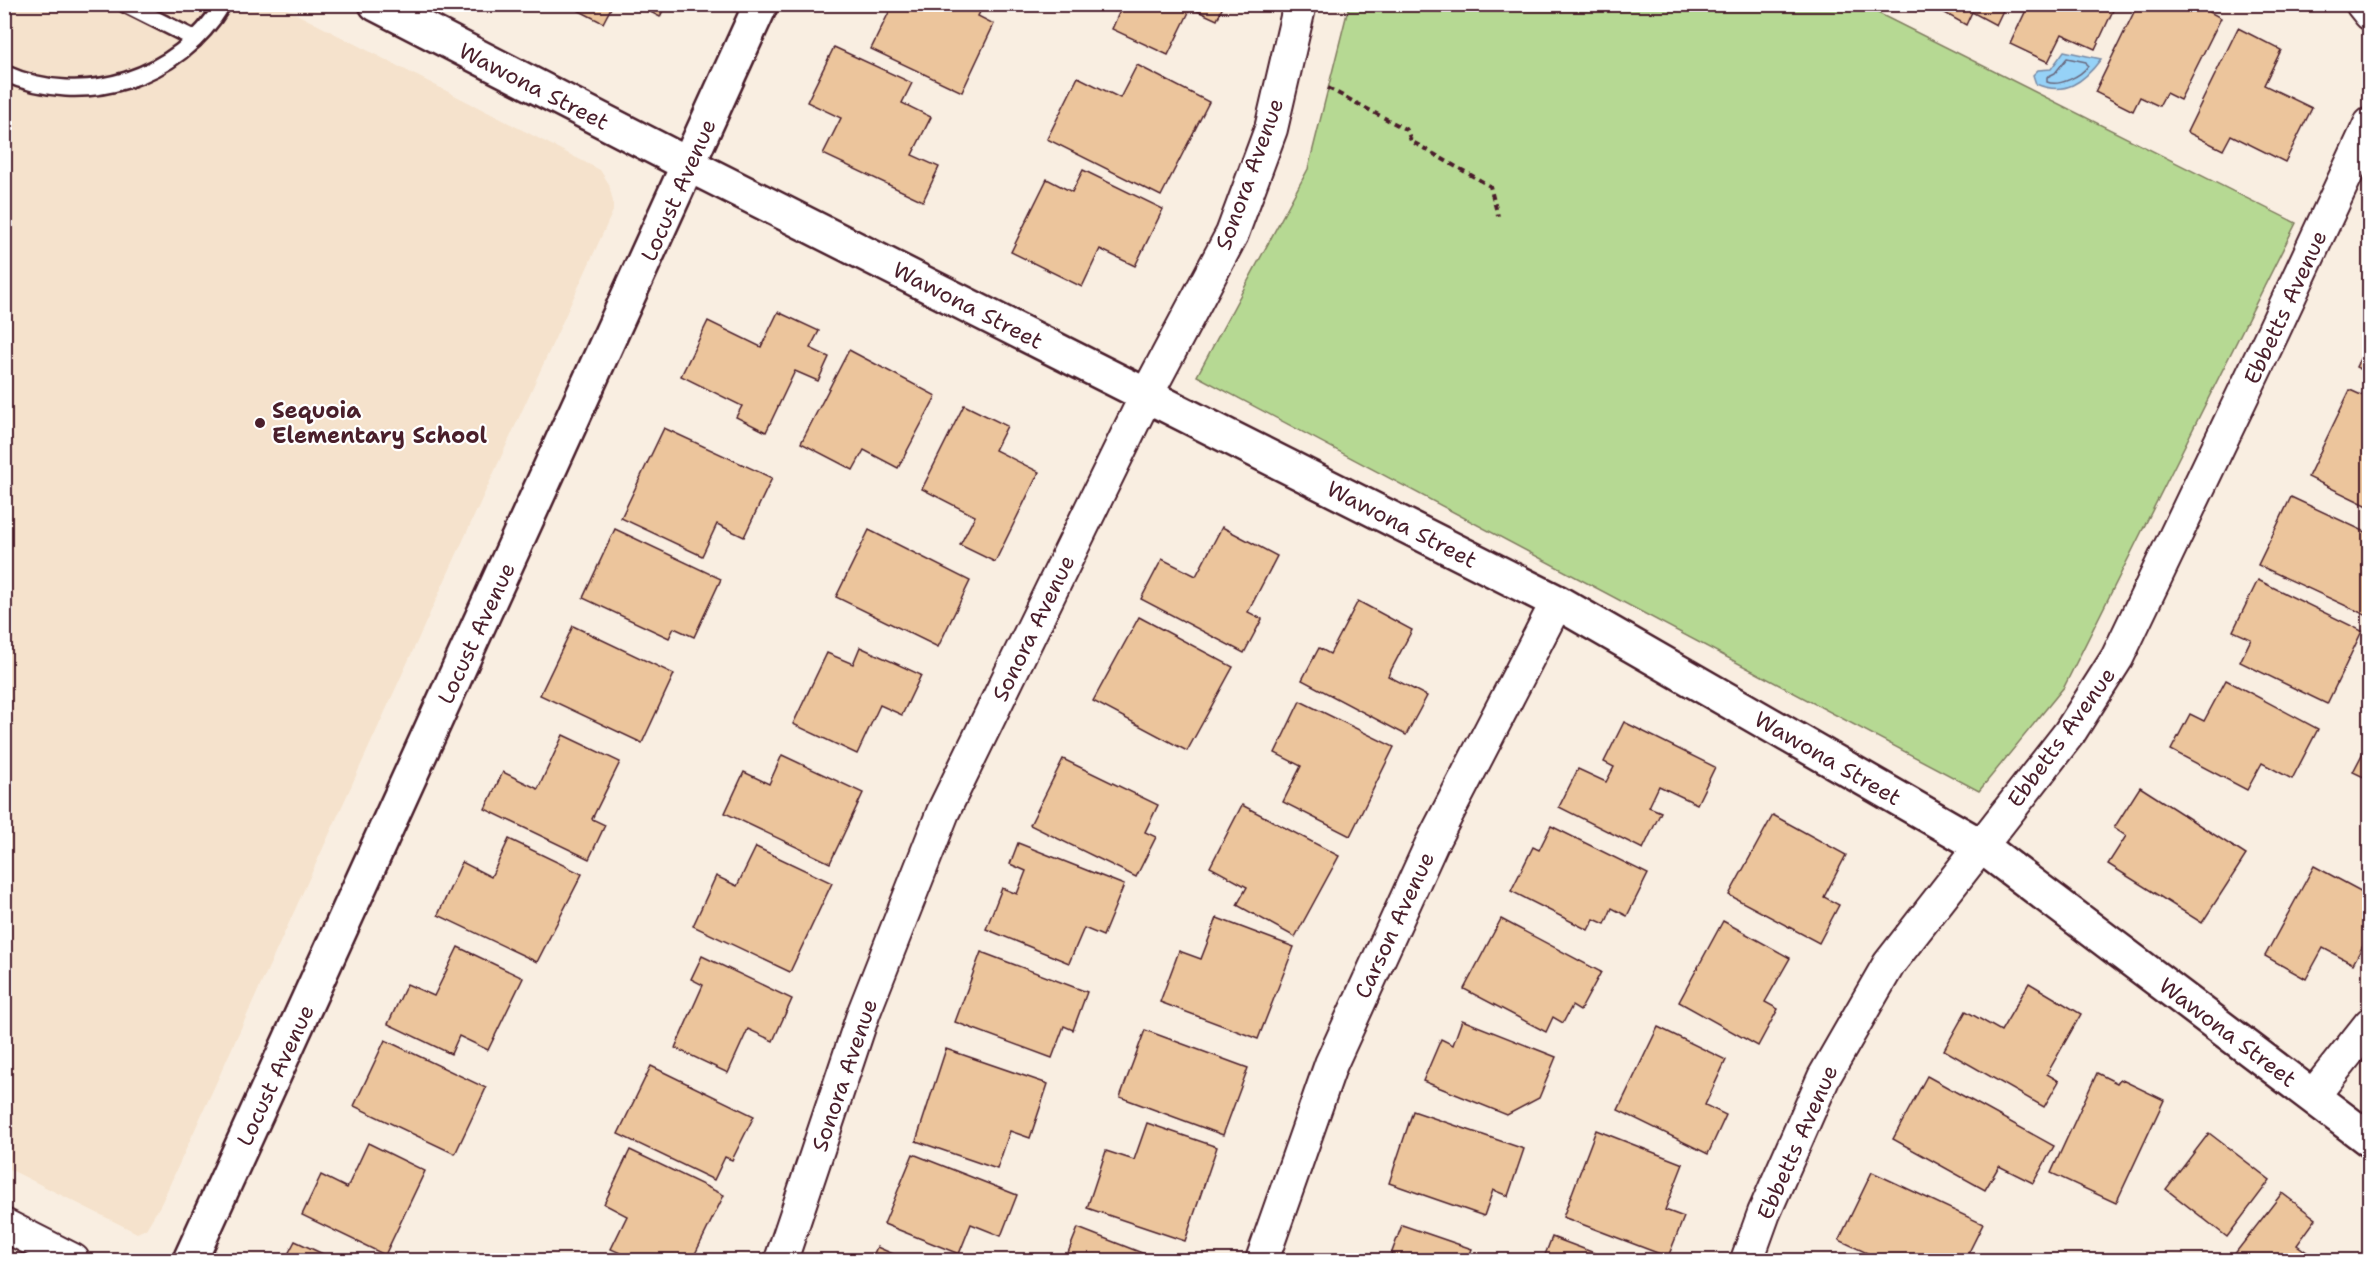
<svg xmlns="http://www.w3.org/2000/svg" width="2374" height="1265" font-family="'Shantell Sans',sans-serif">
  <style>
    .built { fill: #f5e2cc }
    .green { fill: #b6d993; stroke: #807c5f; stroke-width: 1.5 }
    .water { fill: #96d2f7; stroke: #788aa5; stroke-width: 1.5 }
    .lines { fill: none; stroke-linecap: round; stroke-linejoin: round }
    .shore { stroke: #68677d; stroke-width: 1.5 }
    .building { fill: #ecc59c; stroke: #4a1f2b; stroke-width: 1.5 }
    .service-casing { stroke: #4a1f2b; stroke-width: 20 }
    .minor-casing { stroke: #4a1f2b; stroke-width: 36 }
    .tertiary-casing { stroke: #4a1f2b; stroke-width: 38 }
    .path { stroke: #4a1f2b; stroke-width: 4; stroke-dasharray: 6 4.5; stroke-linecap: butt }
    .service { stroke: #fff; stroke-width: 15 }
    .minor { stroke: #fff; stroke-width: 32 }
    .tertiary { stroke: #fff; stroke-width: 33 }
    .poi-dot { fill: #4a1f2b; stroke: #fff; stroke-width: 2 }
    .labels { text-anchor: middle; stroke-width: 4.5; stroke-linejoin: round; paint-order: stroke }
    .street-label { font-size: 22px; fill: #4a1f2b; stroke: #fff }
    .poi-label { font-size: 22px; font-weight: bold; fill: #4a1f2b; stroke: #fff; text-anchor: start }
  </style>
  <rect width="100%" height="100%" fill="#f9eee1"/>
  <filter id="ink" filterUnits="userSpaceOnUse"><feTurbulence type="fractalNoise" baseFrequency=".0167" numOctaves="2"/><feDisplacementMap in="SourceGraphic" scale="12" xChannelSelector="R" yChannelSelector="G"/><feConvolveMatrix kernelMatrix="1 2 1 2 8 2 1 2 1" color-interpolation-filters="sRGB"/></filter>
  <g filter="url(#ink)">
    <path class="built" d="M4 5H279L600 170 609 184 613 202V211L161 1204 146 1229 137 1233 5 1167Z"/>
    <path class="green" d="M1349 5H1862L2296 223 2064 687 1979 791 1197 376 1308 169Z"/>
    <path class="water" d="M2064 51 2101 59C2083 83 2065 96 2036 84L2033 75 2038 70 2051 69Z"/>
    <g class="lines">
      <path class="shore" d="M2067 58 2086 62 2088 66C2081 76 2059 87 2047 82V77L2055 73Z"/>
    </g>
    <g class="building">
      <path d="M566 4H613L603 23Z"/>
      <path d="M635 4H666L660 17Z"/>
      <path d="M893 4H984L978 16 994 24 962 92 871 49Z"/>
      <path d="M1123 4H1224L1217 20 1191 8 1168 55 1112 29Z"/>
      <path d="M1929 4H2006L1996 25 1972 12 1966 25Z"/>
      <path d="M2029 4H2116L2095 49 2062 34 2048 62 2010 44Z"/>
      <path d="M2138 4H2195L2221 18 2180 100 2166 93 2159 106 2140 97 2133 111 2095 92Z"/>
      <path d="M2238 28 2281 50 2264 85 2312 108 2285 162 2231 135 2223 150 2187 132Z"/>
      <path d="M834 47 912 83 902 103 931 117 912 155 939 167 923 201 823 154 841 118 807 102Z"/>
      <path d="M1137 65 1209 102 1161 196 1047 139 1078 77 1120 98Z"/>
      <path d="M1083 170 1163 209 1135 266 1100 249 1082 287 1011 252 1047 179 1072 192Z"/>
      <path d="M778 312 819 331 810 348 829 357 818 381 795 371 766 432 736 417 742 406 681 376 708 321 761 347Z"/>
      <path d="M2370 339V374L2356 367Z"/>
      <path d="M849 350 936 396 898 468 864 450 853 470 801 443Z"/>
      <path d="M2350 390 2370 399V507L2308 477Z"/>
      <path d="M964 405 1007 426 995 450 1039 472 995 562 960 545 975 516 922 489Z"/>
      <path d="M664 428 772 478 744 537 717 524 702 556 621 518Z"/>
      <path d="M2291 497 2370 534V549L2362 566 2370 569V617L2258 565Z"/>
      <path d="M1222 527 1277 556 1248 612 1262 619 1244 653 1141 599 1162 559 1196 576Z"/>
      <path d="M615 529 721 579 694 637 674 628 669 638 583 598Z"/>
      <path d="M869 530 970 581 938 647 836 597Z"/>
      <path d="M2258 580 2362 631 2327 704 2240 662 2251 639 2233 631Z"/>
      <path d="M1358 601 1412 630 1388 676 1427 696 1406 735 1302 680 1319 648 1330 654Z"/>
      <path d="M1139 617 1233 667 1187 751 1093 701Z"/>
      <path d="M573 626 674 674 642 743 540 695Z"/>
      <path d="M860 647 921 675 902 715 880 705 857 754 793 724 827 653 853 664Z"/>
      <path d="M2226 680 2318 729 2292 779 2262 763 2247 790 2171 750 2190 714 2204 721Z"/>
      <path d="M1300 701 1394 747 1350 836 1283 802 1301 766 1275 753Z"/>
      <path d="M1624 722 1715 767 1697 804 1659 786 1649 807 1661 812 1643 849 1559 807 1578 769 1606 782 1614 767 1604 762Z"/>
      <path d="M563 735 620 762 592 819 605 825 589 859 485 809 503 772 538 789Z"/>
      <path d="M2370 739V780L2353 772Z"/>
      <path d="M782 755 863 793 830 863 725 813 744 772 769 784Z"/>
      <path d="M1063 759 1158 805 1145 832 1156 837 1136 877 1030 825Z"/>
      <path d="M2140 787 2246 855 2202 923 2108 864 2126 836 2114 828Z"/>
      <path d="M1242 805 1339 856 1295 937 1237 905 1247 887 1210 867Z"/>
      <path d="M1773 815 1846 855 1824 897 1839 905 1819 943 1729 895Z"/>
      <path d="M1551 826 1648 874 1627 916 1612 908 1605 924 1594 919 1588 930 1511 891 1533 847 1539 850Z"/>
      <path d="M509 839 582 874 537 962 438 915 462 862 491 877Z"/>
      <path d="M1018 843 1124 885 1103 936 1084 928 1069 963 986 929 1002 888 1017 894 1026 871 1010 864Z"/>
      <path d="M756 847 832 883 790 972 693 926 716 876 737 886Z"/>
      <path d="M2314 866 2370 896V933L2353 964 2323 948 2306 979 2265 956Z"/>
      <path d="M1217 918 1294 947 1258 1039 1160 1002 1179 951 1201 959Z"/>
      <path d="M1501 919 1601 972 1580 1011 1572 1006 1563 1023 1553 1017 1546 1032 1464 989Z"/>
      <path d="M1723 921 1790 958 1765 1002 1778 1009 1758 1046 1679 1002Z"/>
      <path d="M458 947 523 978 488 1050 459 1036 451 1054 388 1024 407 984 434 996Z"/>
      <path d="M981 952 1087 992 1073 1030 1064 1026 1052 1058 955 1022Z"/>
      <path d="M702 956 792 999 773 1041 748 1029 728 1073 675 1048 703 985 691 979Z"/>
      <path d="M2029 983 2081 1014 2047 1074 2059 1081 2044 1107 1944 1050 1966 1011 2001 1031Z"/>
      <path d="M1462 1020 1556 1057 1539 1098 1507 1115 1423 1081 1441 1039 1453 1045Z"/>
      <path d="M1658 1027 1726 1060 1705 1105 1726 1115 1708 1154 1618 1110Z"/>
      <path d="M1145 1030 1248 1068 1223 1135 1120 1097Z"/>
      <path d="M385 1040 486 1088 455 1154 354 1106Z"/>
      <path d="M946 1049 1048 1084 1030 1138 1010 1131 997 1169 916 1141Z"/>
      <path d="M651 1066 754 1116 732 1160 725 1157 714 1180 618 1134Z"/>
      <path d="M2097 1073 2117 1083 2120 1079 2164 1100 2116 1203 2051 1173Z"/>
      <path d="M1927 1076 2054 1146 2033 1183 1999 1166 1985 1190 1893 1139Z"/>
      <path d="M1413 1111 1524 1149 1508 1196 1493 1190 1484 1216 1389 1183Z"/>
      <path d="M1147 1123 1217 1147 1185 1241 1087 1208 1106 1151 1134 1160Z"/>
      <path d="M1596 1130 1683 1164 1665 1210 1684 1217 1668 1257 1563 1217Z"/>
      <path d="M2209 1133 2270 1180 2227 1237 2166 1189Z"/>
      <path d="M368 1143 425 1171 385 1255 302 1215 321 1175 347 1188Z"/>
      <path d="M630 1150 724 1195 692 1260H636L611 1249 627 1216 604 1204Z"/>
      <path d="M913 1154 1017 1195 1001 1236 971 1224 959 1254 884 1224Z"/>
      <path d="M1872 1172 1983 1224 1965 1260H1882L1839 1240Z"/>
      <path d="M2282 1193 2316 1219 2297 1245 2318 1260H2230Z"/>
      <path d="M1402 1225 1472 1249 1468 1260H1389Z"/>
      <path d="M1078 1228 1160 1260H1065Z"/>
      <path d="M1552 1237 1613 1260H1543Z"/>
      <path d="M295 1241 336 1260H285Z"/>
      <path d="M877 1247 907 1260H871Z"/>
    </g>
    <g class="lines">
      <defs>
        <g id="service">
          <path d="M125 4 195 39"/>
          <path d="M4 73C84 109 178 79 223 4"/>
        </g>
        <g id="minor">
          <path d="M2362 4 2370 14"/>
          <path d="M2313 1096 2370 1024"/>
          <path d="M4 1225 73 1260"/>
          <path d="M781 1260 864 1012 943 812 1147 394 1232 234 1271 129 1300 4"/>
          <path d="M1262 1260 1331 1064 1431 845 1557 602"/>
          <path d="M1747 1260 1764 1213 1824 1077 1889 964 2070 732 2117 658 2273 332 2370 124"/>
        </g>
        <g id="tertiary">
          <path d="M376 4 689 165 1557 602 1981 846 2370 1140"/>
          <path d="M190 1260 761 4"/>
        </g>
      </defs>
      <use href="#service" class="service-casing"/>
      <use href="#minor" class="minor-casing"/>
      <use href="#tertiary" class="tertiary-casing"/>
      <path class="path" d="M1328 88 1407 130 1411 141 1490 186 1498 216"/>
      <use href="#service" class="service"/>
      <use href="#minor" class="minor"/>
      <use href="#tertiary" class="tertiary"/>
    </g>
  </g>
  <circle class="poi-dot" cx="260" cy="423" r="6"/>
  <g class="labels">
    <g class="street-label">
      <text transform="translate(534 86) rotate(27)" y="8">Wawona Street</text>
      <text transform="translate(1249 174) rotate(-70)" y="8">Sonora Avenue</text>
      <text transform="translate(678 190) rotate(-66)" y="8">Locust Avenue</text>
      <text transform="translate(968 305) rotate(27)" y="8">Wawona Street</text>
      <text transform="translate(2285 307) rotate(-65)" y="8">Ebbetts Avenue</text>
      <text transform="translate(1402 524) rotate(27)" y="8">Wawona Street</text>
      <text transform="translate(1033 628) rotate(-64)" y="8">Sonora Avenue</text>
      <text transform="translate(476 633) rotate(-65)" y="8">Locust Avenue</text>
      <text transform="translate(2061 737) rotate(-54)" y="8">Ebbetts Avenue</text>
      <text transform="translate(1828 758) rotate(30)" y="8">Wawona Street</text>
      <text transform="translate(1394 925) rotate(-65)" y="8">Carson Avenue</text>
      <text transform="translate(2228 1032) rotate(37)" y="8">Wawona Street</text>
      <text transform="translate(275 1075) rotate(-65)" y="8">Locust Avenue</text>
      <text transform="translate(844 1075) rotate(-71)" y="8">Sonora Avenue</text>
      <text transform="translate(1797 1142) rotate(-66)" y="8">Ebbetts Avenue</text>
    </g>
    <g class="poi-label">
      <text x="272" y="418">Sequoia<tspan x="272" dy="25">Elementary School</tspan></text>
    </g>
  </g>
  <rect width="2374" height="1265" fill="none" stroke="#fff" stroke-width="24"/>
  <rect x="12" y="12" width="2350" height="1241" fill="none" stroke="#4a1f2b" stroke-width="2" filter="url(#ink)"/>
</svg>
